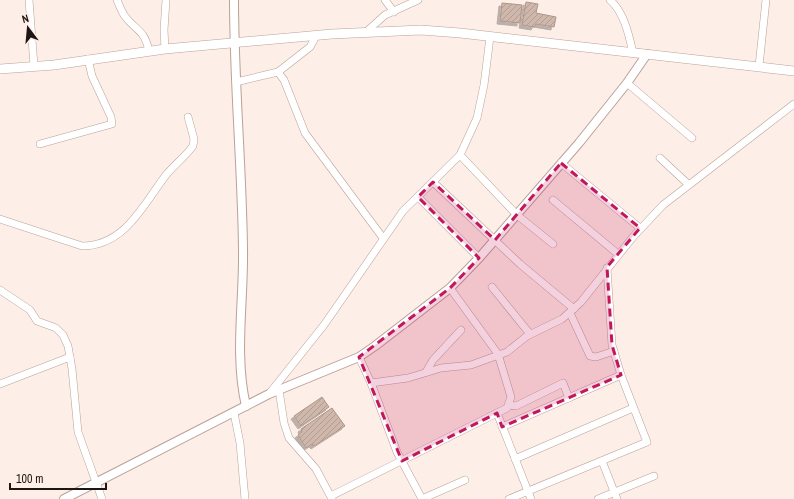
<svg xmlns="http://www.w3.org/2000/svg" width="794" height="499" font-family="'Archivo Narrow',sans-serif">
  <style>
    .building { fill: url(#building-hatch); stroke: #ad958b; filter: url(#shadow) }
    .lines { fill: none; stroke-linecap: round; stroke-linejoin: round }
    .minor-casing { stroke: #baa297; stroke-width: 8 }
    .tertiary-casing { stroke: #baa297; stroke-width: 10 }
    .secondary-casing { stroke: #baa297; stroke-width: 10 }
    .minor { stroke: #fff; stroke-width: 7 }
    .tertiary { stroke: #fff; stroke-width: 8 }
    .secondary { stroke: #fff; stroke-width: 9 }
    .marked { fill: #c2185b; fill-opacity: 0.2; stroke: #c2185b; stroke-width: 3; stroke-dasharray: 8 5; stroke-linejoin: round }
  </style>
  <defs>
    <pattern id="building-hatch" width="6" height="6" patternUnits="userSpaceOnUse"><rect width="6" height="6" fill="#cfb7ac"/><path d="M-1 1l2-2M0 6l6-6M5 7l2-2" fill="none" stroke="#b19d93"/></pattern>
    <filter id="shadow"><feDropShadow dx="-3" dy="3" stdDeviation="0" flood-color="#0004"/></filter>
  </defs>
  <rect width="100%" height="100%" fill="#fdeee7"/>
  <g class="building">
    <path d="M526 2 538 4 536 13 556 17 554 27 536 24 534 27 522 25Z"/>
    <path d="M502 3 522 5 520 23 500 21Z"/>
    <path d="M322 397 329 407 301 426 294 416Z"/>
    <path d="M332 408 345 426 314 446 312 444 306 448 298 435 302 432 301 429Z"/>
  </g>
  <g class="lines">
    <defs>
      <g id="minor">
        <path d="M29 0 34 66"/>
        <path d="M117 0C119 5 121 10 124 15 135 31 144 28 149 51"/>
        <path d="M385 0 394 12"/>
        <path d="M610 0C624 12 629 35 633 53"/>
        <path d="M366 32 385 15 418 0"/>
        <path d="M165 49 164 30 166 0"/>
        <path d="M759 66 766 0"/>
        <path d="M278 72 284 80 305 133 383 238"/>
        <path d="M236 82 278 72 310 47 316 36"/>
        <path d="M627 83 692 138"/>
        <path d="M40 144 112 124 111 117 92 76 88 59"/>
        <path d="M460 155 517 215 553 244"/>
        <path d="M660 158 688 184"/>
        <path d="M561 163 640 228"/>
        <path d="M433 182 520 264 574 309"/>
        <path d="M418 197 479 258"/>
        <path d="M553 200 618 254"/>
        <path d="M0 219 82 246C125 246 143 205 166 175 174 165 185 157 193 146L194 139 188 117"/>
        <path d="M492 287 530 334"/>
        <path d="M0 290 30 310 37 321 56 328 63 335 68 346 72 369 78 432 102 499"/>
        <path d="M570 313 590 356 596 357 614 351"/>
        <path d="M359 357 371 383 397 452 422 499"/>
        <path d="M426 372 433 360 461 330"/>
        <path d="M371 383 408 378 441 368 471 365 507 352 527 336 562 319 581 302 633 237 663 205 794 104"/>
        <path d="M0 384 70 357"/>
        <path d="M279 390 284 423 289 438 316 469 332 499"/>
        <path d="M269 394 324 325 403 211 460 155 477 118 484 85 490 37"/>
        <path d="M509 405 516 406 563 383 569 398"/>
        <path d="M234 413 240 443 245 499"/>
        <path d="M497 413 531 499"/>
        <path d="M502 427 621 375"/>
        <path d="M515 459 633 408"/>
        <path d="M602 461 617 499"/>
        <path d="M331 496 507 408 511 397 498 354 450 288"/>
        <path d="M422 499 465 480"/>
        <path d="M509 499 647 442 621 375 612 345 607 268"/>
        <path d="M598 499 654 476"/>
      </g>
      <g id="tertiary">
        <path d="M234 0C234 83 242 166 243 249 244 301 234 355 246 406"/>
        <path d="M64 499 269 394 359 357 375 346 450 288 479 258 579 143 627 83 647 54"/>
      </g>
      <path id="secondary" d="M0 69 54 65 165 49 332 34 421 30 460 33 794 71"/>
    </defs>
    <use href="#minor" class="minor-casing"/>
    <use href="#tertiary" class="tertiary-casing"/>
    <use href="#secondary" class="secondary-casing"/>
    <use href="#minor" class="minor"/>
    <use href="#tertiary" class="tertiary"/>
    <use href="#secondary" class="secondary"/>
  </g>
  <path class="marked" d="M561 163 640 228 607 267 612 345 621 375 502 427 497 413 402 461 359 357 450 288 479 258 418 197 433 182 495 240Z"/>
  <g transform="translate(28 28) rotate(344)" stroke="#fdeee7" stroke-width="3" paint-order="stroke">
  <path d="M0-3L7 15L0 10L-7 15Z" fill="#1e1612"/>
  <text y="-6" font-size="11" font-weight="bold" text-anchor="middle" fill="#1e1612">N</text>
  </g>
  <path d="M10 483v6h96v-6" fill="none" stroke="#1e1612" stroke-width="2"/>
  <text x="16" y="483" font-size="12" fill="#1e1612" stroke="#fdeee7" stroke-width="3" paint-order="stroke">100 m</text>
</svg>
